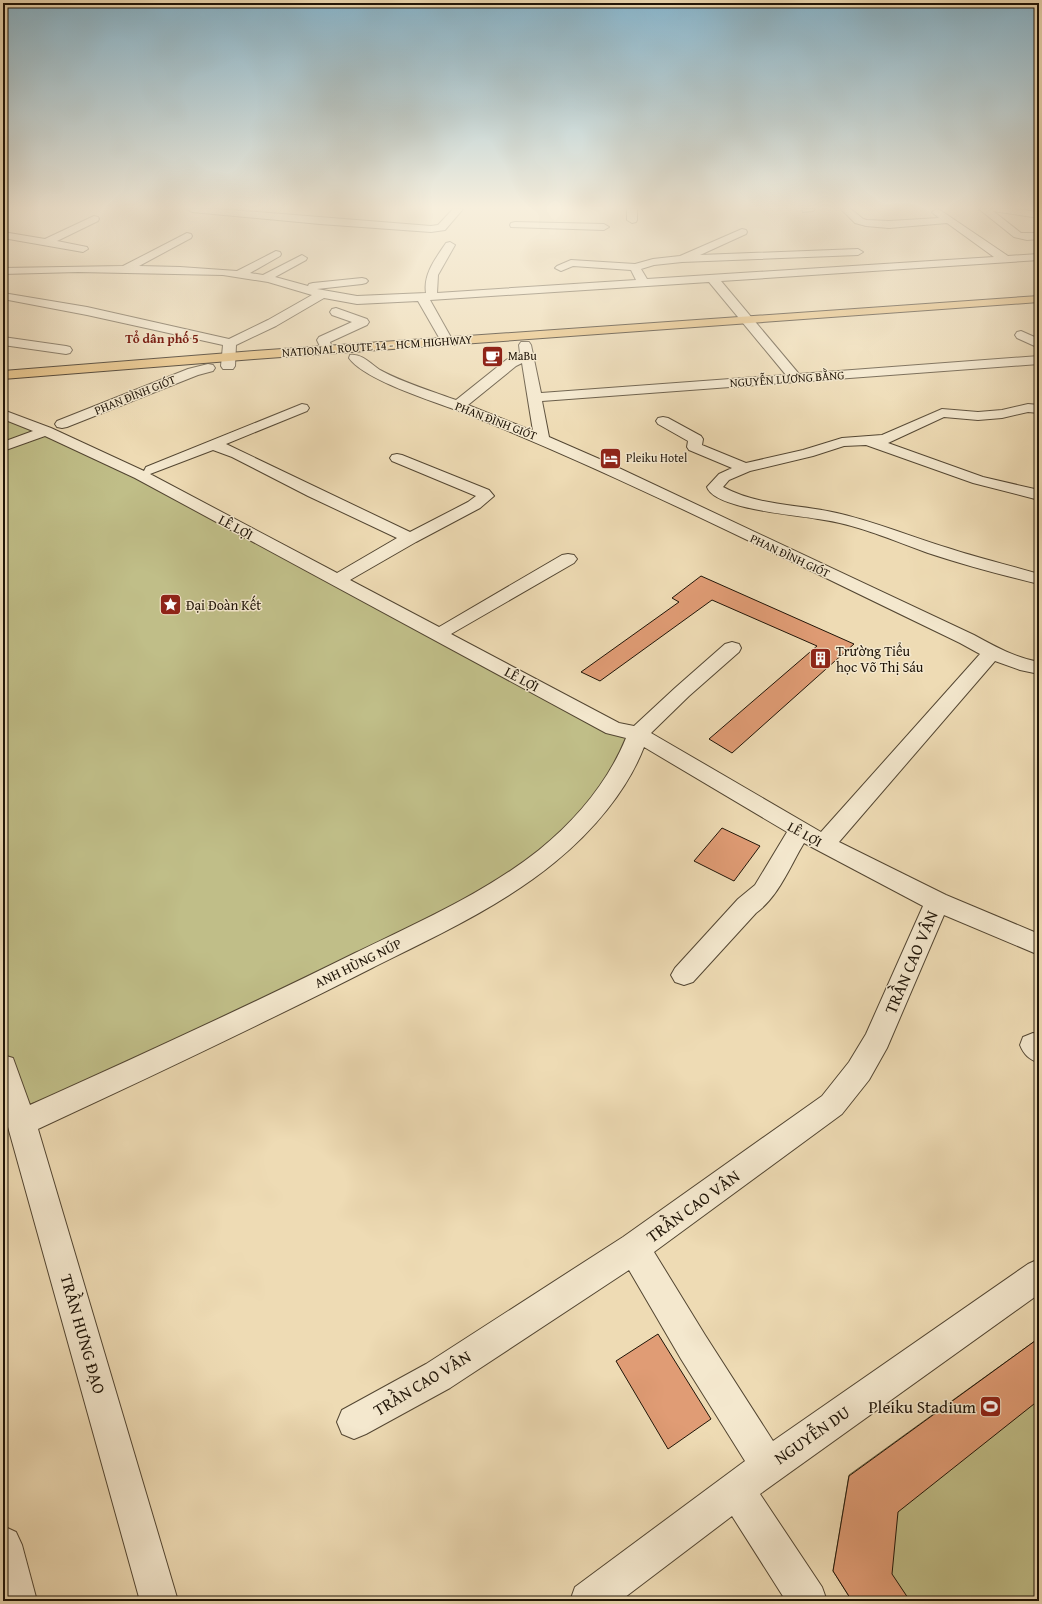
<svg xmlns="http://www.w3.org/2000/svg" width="1042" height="1604" font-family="'Gentium Book Plus',serif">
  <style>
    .green { fill: #c0be88; stroke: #706948 }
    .building { fill: #e09c75; stroke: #1f1407 }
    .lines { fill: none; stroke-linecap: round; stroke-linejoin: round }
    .minor-casing { stroke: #534632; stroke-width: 2 }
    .major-casing { stroke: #1f1407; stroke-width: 2 }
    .minor { fill: #f4e8ce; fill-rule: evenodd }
    .major { fill: #e7be7a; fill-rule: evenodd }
    .labels { text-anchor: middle; stroke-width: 3; stroke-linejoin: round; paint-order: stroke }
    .far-street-label { font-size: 12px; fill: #1f1407; stroke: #f4e8ce }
    .far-poi-label { font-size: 12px; fill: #1f1407; stroke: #f4e8ce; text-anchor: start }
    .far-quarter-label { font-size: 13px; font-weight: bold; fill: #7a1f14; stroke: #f4e8ce }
    .street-label { font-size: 14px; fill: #1f1407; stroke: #f4e8ce }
    .poi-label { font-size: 14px; fill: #1f1407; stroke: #f4e8ce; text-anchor: start }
    .near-street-label { font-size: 17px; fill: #1f1407; stroke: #f4e8ce }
    .near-poi-label { font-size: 17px; fill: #1f1407; stroke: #f4e8ce; text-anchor: end }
  </style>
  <rect width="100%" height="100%" fill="#eedbb4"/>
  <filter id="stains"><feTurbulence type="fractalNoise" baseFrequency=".005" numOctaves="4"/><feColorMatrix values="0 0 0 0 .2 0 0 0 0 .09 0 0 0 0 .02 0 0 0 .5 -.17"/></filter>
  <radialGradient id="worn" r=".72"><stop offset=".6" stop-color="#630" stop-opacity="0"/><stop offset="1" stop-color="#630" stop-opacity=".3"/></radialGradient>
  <g class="green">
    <path d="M3 419 46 431 638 734 614 783 547 856 190 1045 17 1109 3 1042Z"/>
    <path d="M1039 1338V1601H852L833 1571 849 1475Z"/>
  </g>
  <g class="building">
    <path d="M701 576 854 644 732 753 709 739 817 646 712 600 600 681 581 672 679 602 672 598Z"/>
    <path d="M722 828 760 846 734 881 694 861Z"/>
    <path d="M658 1334 711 1419 668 1449 616 1361Z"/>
    <path d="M1039 1338V1400L898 1512 892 1574 910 1601H852L833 1571 849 1476Z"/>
  </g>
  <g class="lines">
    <defs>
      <g id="minor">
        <path d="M187 209H218L431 226 438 225 453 209H463L445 230 431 232 320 224 192 212Z"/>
        <path d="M627 209H637V220L636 222 632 223 627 220Z"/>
        <path d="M802 209H815L813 211 803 212Z"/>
        <path d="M841 209H851L863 219 867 220 889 221 939 218 932 212 937 209 940 210 1008 256 1039 254V260L721 281 799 374 1039 356V364L542 401 549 437 604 461 974 635C994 646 1016 658 1039 662V674L1020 670 995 661 839 842 946 895 1039 934V955L944 915 887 1048 869 1080 842 1114 654 1252 705 1335 773 1441 1028 1264 1039 1259V1294L760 1494 822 1587 827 1601H786L732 1516 620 1601H570L575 1587 745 1461 681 1359 629 1270 450 1388 366 1434 354 1439 342 1434 337 1422 342 1410 426 1364 623 1237 822 1096 849 1062 866 1034 923 906 804 843C790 866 779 896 756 913L693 982 684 985 675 982 671 975 675 968 738 899 755 885 787 832 644 747C627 791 592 832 555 862 502 906 434 937 372 968 262 1024 150 1077 38 1129L178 1601H140L3 1109V1055L13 1058 30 1105C139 1056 248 1006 355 953 417 923 485 893 539 850 576 820 608 782 626 738L606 733 135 478 45 436 3 451V442L33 431 3 419V410L51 428 144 471 146 467 302 404 307 405 309 408 307 411 226 444 410 532 468 502 476 496 392 461 390 458 392 455 397 454 402 455 489 490 494 496 480 508 416 542 350 580 439 627 562 555 568 554 574 555 577 559 574 563 451 634 619 723 634 726 675 688 725 644 732 642 739 644 741 648 739 652 689 696 651 733 821 832 980 654 960 643C797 565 635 482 467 414 439 403 365 381 349 358L350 355C361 353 371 364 380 370 404 383 431 391 456 400L506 360 520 353 519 345 521 342H529L531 345 541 393 786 375 709 282 430 300 453 341 451 344H443L441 341 418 301 357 304 324 298 276 326 236 345 235 366 233 369H223L221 366 223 345 87 315 3 299V293L87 307 229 339 268 320 312 295 268 282 223 275 78 272 3 274V268L123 266 187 233 191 234 192 236 191 238 139 266 180 267 237 271 276 251 280 252 281 254 280 256 250 273 263 275 302 255 307 258 306 260 275 277 308 286 309 284 313 283 362 278 366 279 368 281 366 283 362 284 317 289 357 296 426 293C423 274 436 258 446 243L450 242 455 245 438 275 437 293 636 280 631 270 573 266 561 271 555 268 557 266 571 260 635 264 653 259 680 256 742 229 746 230 747 232 746 234 700 255 858 249 863 252 858 255 682 262 654 265 641 269 647 279 994 257 947 223 889 228 866 226 855 223ZM522 363 533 431 468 405 516 366ZM213 450 232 457 308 496 397 538 337 573 150 474Z"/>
        <path d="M979 209H1014L1039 212V218L993 211 1021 233H1039V239L1027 240 1014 237Z"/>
        <path d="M94 216 98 217 99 219 98 221 57 241 87 247 88 249 83 252 3 238V232L45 239Z"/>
        <path d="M515 222 604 224 609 227 604 230 511 227 510 225 511 223Z"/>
        <path d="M336 308 367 319 369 322 367 325 330 342 333 350 331 353H323L317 340 319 337 352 322 332 315 330 312 332 309Z"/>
        <path d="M1021 331 1039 339V348L1017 338 1015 335 1017 332Z"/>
        <path d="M3 337 66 346 70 347 72 350 70 353 66 354 3 345Z"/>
        <path d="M208 364 213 365 215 368 213 371 198 375 67 427 62 428 57 427 55 424 57 421 188 369Z"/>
        <path d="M1028 404 1039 405V413L1028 412 1002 418 978 420 944 417 888 443 983 477 1039 490V500L973 483 866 445 844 446 813 456 750 471 729 480 723 487C760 507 802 504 841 514 878 523 912 537 948 548 978 558 1009 565 1039 574V584C1002 575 964 565 928 553 892 540 856 524 818 519 797 515 714 509 707 487L719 474 732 468 689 450 687 447 688 441 658 424 656 421 658 418 663 417 668 418 701 436 703 439 702 445 746 463 803 450 842 438 882 435 942 409 978 412 1002 410Z"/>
        <path d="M1033 1033 1039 1035V1063C1029 1059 1024 1055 1020 1045L1023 1037Z"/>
        <path d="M3 1526 16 1532 22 1545 37 1601H3Z"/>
      </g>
      <path id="major" d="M1039 296V302L254 359 3 379V371L254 351Z"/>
    </defs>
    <use href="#minor" class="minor-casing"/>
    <use href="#major" class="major-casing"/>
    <use href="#minor" class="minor"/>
    <use href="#major" class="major"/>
  </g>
  <linearGradient id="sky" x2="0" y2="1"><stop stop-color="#88b7cf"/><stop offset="0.48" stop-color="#f7efdd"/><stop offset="1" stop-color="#f7efdd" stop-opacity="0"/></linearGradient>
  <rect width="1042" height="433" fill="url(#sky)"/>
  <defs>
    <symbol id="cafe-square" viewBox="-11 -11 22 22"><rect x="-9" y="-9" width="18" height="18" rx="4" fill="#8f2418" stroke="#f4e8ce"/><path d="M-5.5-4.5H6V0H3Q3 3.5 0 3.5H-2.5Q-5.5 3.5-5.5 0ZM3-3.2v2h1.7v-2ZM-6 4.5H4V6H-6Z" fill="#fff"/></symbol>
    <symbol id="hotel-square" viewBox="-11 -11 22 22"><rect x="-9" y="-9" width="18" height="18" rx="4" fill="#8f2418" stroke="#f4e8ce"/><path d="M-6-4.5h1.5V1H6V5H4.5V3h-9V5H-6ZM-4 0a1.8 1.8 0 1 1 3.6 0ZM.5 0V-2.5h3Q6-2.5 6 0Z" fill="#fff"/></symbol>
    <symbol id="sight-square" viewBox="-11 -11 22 22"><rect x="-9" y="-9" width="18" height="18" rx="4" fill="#8f2418" stroke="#f4e8ce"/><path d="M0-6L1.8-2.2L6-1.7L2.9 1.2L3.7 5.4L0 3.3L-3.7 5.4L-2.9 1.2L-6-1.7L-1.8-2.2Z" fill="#fff"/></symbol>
    <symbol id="building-square" viewBox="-11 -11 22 22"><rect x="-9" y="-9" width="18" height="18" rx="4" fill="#8f2418" stroke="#f4e8ce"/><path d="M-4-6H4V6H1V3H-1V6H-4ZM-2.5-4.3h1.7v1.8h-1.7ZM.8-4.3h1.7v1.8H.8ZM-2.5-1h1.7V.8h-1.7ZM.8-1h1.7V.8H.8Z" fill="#fff"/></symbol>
    <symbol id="stadium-square" viewBox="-11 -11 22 22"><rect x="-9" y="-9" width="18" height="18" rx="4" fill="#8f2418" stroke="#f4e8ce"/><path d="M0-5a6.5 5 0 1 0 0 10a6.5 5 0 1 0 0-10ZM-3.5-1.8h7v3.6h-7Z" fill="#fff"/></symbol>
  </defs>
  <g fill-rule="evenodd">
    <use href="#cafe-square" x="480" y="344" width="25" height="25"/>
    <use href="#hotel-square" x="598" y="446" width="25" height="25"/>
    <use href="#sight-square" x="158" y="592" width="25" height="25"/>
    <use href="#building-square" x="808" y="646" width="25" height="25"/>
    <use href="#stadium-square" x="978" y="1394" width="25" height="25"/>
  </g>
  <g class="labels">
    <g class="far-street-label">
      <text transform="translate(377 346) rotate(-4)" y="4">NATIONAL ROUTE 14 - HCM HIGHWAY</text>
      <text transform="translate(787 379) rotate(-4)" y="4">NGUYỄN LƯƠNG BẰNG</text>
      <text transform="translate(135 395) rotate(-22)" y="4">PHAN ĐÌNH GIÓT</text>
      <text transform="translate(496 421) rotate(21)" y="4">PHAN ĐÌNH GIÓT</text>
      <text transform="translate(790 556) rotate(25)" y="4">PHAN ĐÌNH GIÓT</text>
    </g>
    <g class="far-poi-label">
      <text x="508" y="360">MaBu</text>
      <text x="626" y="462">Pleiku Hotel</text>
    </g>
    <g class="far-quarter-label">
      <text x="162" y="343">Tổ dân phố 5</text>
    </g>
    <g class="street-label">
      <text transform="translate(236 527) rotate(28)" y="5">LÊ LỢI</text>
      <text transform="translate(522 679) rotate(28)" y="5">LÊ LỢI</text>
      <text transform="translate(805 834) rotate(29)" y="5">LÊ LỢI</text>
      <text transform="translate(358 963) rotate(-26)" y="5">ANH HÙNG NÚP</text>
    </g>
    <g class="poi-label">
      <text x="186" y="610">Đại Đoàn Kết</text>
      <text x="836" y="656">Trường Tiểu<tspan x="836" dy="16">học Võ Thị Sáu</tspan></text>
    </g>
    <g class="near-street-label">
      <text transform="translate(911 962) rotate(-67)" y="6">TRẦN CAO VÂN</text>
      <text transform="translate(693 1206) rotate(-36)" y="6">TRẦN CAO VÂN</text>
      <text transform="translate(83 1334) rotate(74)" y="6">TRẦN HƯNG ĐẠO</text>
      <text transform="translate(422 1383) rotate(-31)" y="6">TRẦN CAO VÂN</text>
      <text transform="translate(812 1435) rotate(-35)" y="6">NGUYỄN DU</text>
    </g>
    <g class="near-poi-label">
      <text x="976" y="1413">Pleiku Stadium</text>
    </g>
  </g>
  <rect width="1042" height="1604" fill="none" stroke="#eedbb4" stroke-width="16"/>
  <rect x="4" y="4" width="1034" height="1596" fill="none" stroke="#1f1407" stroke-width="2"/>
  <rect x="8" y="8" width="1026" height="1588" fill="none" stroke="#1f1407"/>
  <rect width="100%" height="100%" filter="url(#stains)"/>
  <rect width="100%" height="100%" fill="url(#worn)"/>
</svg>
